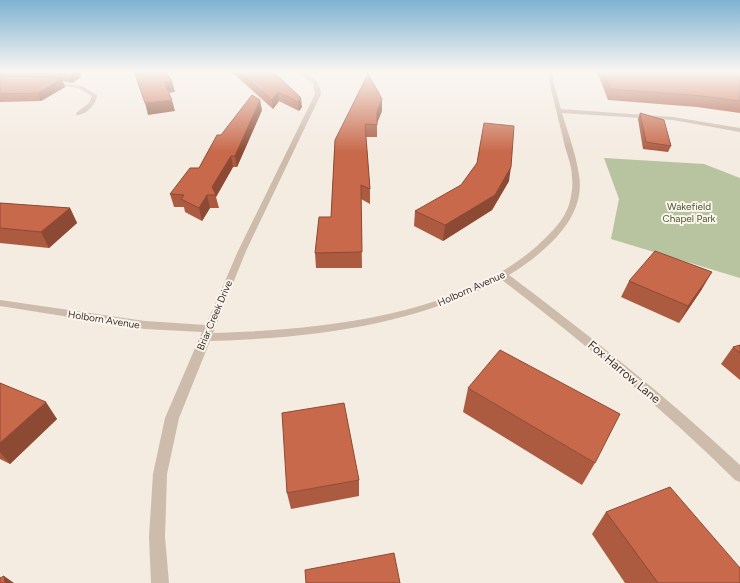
<svg xmlns="http://www.w3.org/2000/svg" width="740" height="583" font-family="Figtree,sans-serif">
  <style>
    .green { fill: #b8c4a0 }
    .lines { fill: none; stroke-linecap: round; stroke-linejoin: round }
    .street { fill: #cdbbac; fill-rule: evenodd }
    .wall { fill: #ac5a40 }
    .shaded-wall { fill: #8c4a34 }
    .building { fill: #c8694b; stroke: #8c4a34 }
    .labels { text-anchor: middle; stroke-width: 4; stroke-linejoin: round; paint-order: stroke }
    .park-label { font-size: 10px; fill: #4a5a2e; stroke: #fbf5ee }
    .street-label { font-size: 10px; fill: #3b302b; stroke: #fbf5ee }
    .near-street-label { font-size: 12px; fill: #3b302b; stroke: #fbf5ee }
  </style>
  <rect width="100%" height="100%" fill="#f4ebe1"/>
  <path class="green" d="M604 158 704 164 740 178V278L611 239 619 199Z"/>
  <g class="lines">
    <g class="street">
      <path d="M295 71C307 69 321 81 321 94L246 251 213 333C316 330 457 317 537 246 550 234 566 219 570 201 572 193 573 184 572 177 572 167 568 157 565 147 560 125 554 103 549 80V75L552 71H556L553 75V80L561 109 673 117 740 128V132L673 120 562 113C568 133 576 154 579 175 587 220 541 255 509 275 589 335 667 397 740 465V482L735 480C662 408 583 342 502 280 406 326 315 338 210 341L179 418 167 474 165 537 169 583H151L149 537 153 474 165 418 202 332 145 329 0 306V300L145 321 206 325 238 251 315 94 313 83Z"/>
      <path d="M51 82 82 86 97 95C97 104 85 116 76 115V113L89 103 92 96 78 88 49 84Z"/>
    </g>
  </g>
  <g class="wall">
    <path d="M0 71H80L81 77 72 83 62 81 65 87 41 101 0 102Z"/>
    <path d="M227 71H281L274 72 302 107 299 111 279 101 273 109 234 74Z"/>
    <path d="M599 71H740V113L697 107 608 100 598 74Z"/>
    <path d="M262 110 237 167H233L216 197 219 208H210L202 221 185 212 184 207H174L170 194 199 168 221 135Z"/>
    <path d="M382 111 377 123V137H366L370 189V204L361 199 362 268H316L315 253 331 217 335 140Z"/>
    <path d="M640 113 671 146 668 152 643 149 638 119Z"/>
    <path d="M509 181 492 210 443 241 414 226 415 211Z"/>
    <path d="M0 203 70 208 77 223 49 248 0 243Z"/>
    <path d="M629 281 702 289 679 323 621 297Z"/>
    <path d="M740 345V380L721 364 733 347Z"/>
    <path d="M0 383 57 419 10 464 0 459Z"/>
    <path d="M468 388 595 463 582 485 463 412Z"/>
    <path d="M359 480V496L291 509 287 493Z"/>
    <path d="M606 512 740 583H625L592 534Z"/>
  </g>
  <g class="shaded-wall">
    <path d="M77 71H80L81 77 72 83 69 75Z"/>
    <path d="M268 71H281L268 73Z"/>
    <path d="M62 79 65 87 41 101 38 93Z"/>
    <path d="M172 81 175 92 167 93 164 82Z"/>
    <path d="M278 92 279 101 273 109 272 100Z"/>
    <path d="M301 98 302 107 299 111 298 102Z"/>
    <path d="M382 99V111L377 123V137V111Z"/>
    <path d="M172 100 175 111 148 115 145 103Z"/>
    <path d="M260 100 262 110 237 167 235 156Z"/>
    <path d="M231 156 233 167 216 197 212 187Z"/>
    <path d="M511 167 509 181 492 210 443 241 445 225Z"/>
    <path d="M207 195 210 208 202 221 199 208Z"/>
    <path d="M70 208 77 223 49 248 41 232Z"/>
    <path d="M712 272 702 289 679 323 688 306Z"/>
    <path d="M46 402 57 419 10 464 0 452V443Z"/>
    <path d="M4 576 14 583H5Z"/>
  </g>
  <g class="building">
    <path d="M0 71H77L69 75 47 72Z"/>
    <path d="M134 71H165L172 81 164 82 172 100 145 103Z"/>
    <path d="M237 71H273L301 98 298 102 278 92 272 100Z"/>
    <path d="M603 71H740V101L702 96 611 89Z"/>
    <path d="M368 74 382 99 377 111V125L365 124 370 189 361 185 362 252 315 253 319 217H331L335 140Z"/>
    <path d="M0 76 45 77 62 79 38 93 0 94Z"/>
    <path d="M252 95 260 100 235 156H231L212 187 216 195H207L199 208 181 199 184 195 170 194 190 168H199L217 135H221Z"/>
    <path d="M640 113 664 120 671 146 646 142Z"/>
    <path d="M484 123 514 126 511 167 495 195 445 225 415 211 461 185 477 163Z"/>
    <path d="M0 203 70 208 41 232 0 228Z"/>
    <path d="M655 251 712 272 688 306 629 281Z"/>
    <path d="M740 345V353L733 347Z"/>
    <path d="M500 350 620 414 595 463 468 388Z"/>
    <path d="M0 383 46 402 0 443Z"/>
    <path d="M344 403 359 480 287 493 282 413Z"/>
    <path d="M670 487 740 568V583H658L606 512Z"/>
    <path d="M394 553 400 583H306L305 570Z"/>
    <path d="M4 576 5 583H0V578Z"/>
  </g>
  <linearGradient id="sky" x2="0" y2="1"><stop stop-color="#7eb2d2"/><stop offset="0.47" stop-color="#faf6f2"/><stop offset="1" stop-color="#faf6f2" stop-opacity="0"/></linearGradient>
  <rect width="740" height="152" fill="url(#sky)"/>
  <g class="labels">
    <g class="park-label">
      <text x="689" y="210">Wakefield<tspan x="689" dy="12">Chapel Park</tspan></text>
    </g>
    <g class="street-label">
      <text transform="translate(471 288) rotate(-24)" y="4">Holborn Avenue</text>
      <text transform="translate(214 315) rotate(-67)" y="4">Briar Creek Drive</text>
      <text transform="translate(104 319) rotate(9)" y="4">Holborn Avenue</text>
    </g>
    <g class="near-street-label">
      <text transform="translate(624 372) rotate(40)" y="4">Fox Harrow Lane</text>
    </g>
  </g>
</svg>
